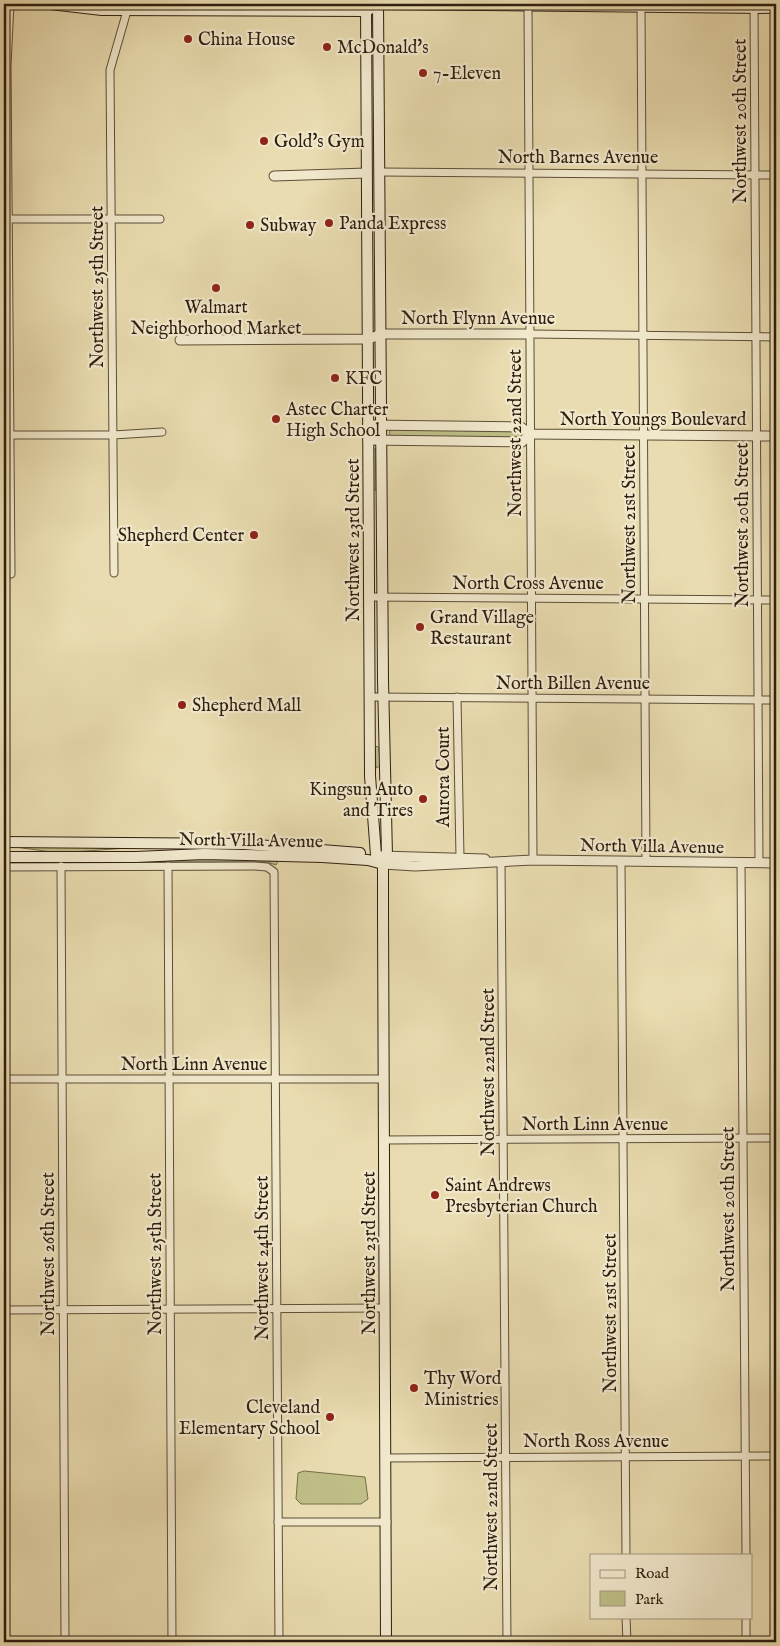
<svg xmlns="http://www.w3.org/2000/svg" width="780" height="1646" font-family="'IM FELL English',serif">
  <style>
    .green { fill: #bebe86; stroke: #766e4a }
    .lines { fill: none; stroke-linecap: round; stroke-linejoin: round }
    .minor-casing { stroke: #5d4e37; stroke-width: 9 }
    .tertiary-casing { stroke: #5d4e37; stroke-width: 11 }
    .secondary-casing { stroke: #2e1e0f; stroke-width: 12 }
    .minor { stroke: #f1e8cc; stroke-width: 7 }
    .tertiary { stroke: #f1e8cc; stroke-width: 9 }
    .secondary { stroke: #f1e8cc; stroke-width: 10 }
    .poi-dot { fill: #8f2418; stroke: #f1e8cc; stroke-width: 2 }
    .labels { text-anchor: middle; stroke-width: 4.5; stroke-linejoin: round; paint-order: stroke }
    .poi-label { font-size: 18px; fill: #2e1e0f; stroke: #f1e8cc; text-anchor: start }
    .street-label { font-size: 18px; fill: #2e1e0f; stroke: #f1e8cc }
  </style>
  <rect width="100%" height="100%" fill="#e9dcb0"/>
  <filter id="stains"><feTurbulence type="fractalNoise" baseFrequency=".004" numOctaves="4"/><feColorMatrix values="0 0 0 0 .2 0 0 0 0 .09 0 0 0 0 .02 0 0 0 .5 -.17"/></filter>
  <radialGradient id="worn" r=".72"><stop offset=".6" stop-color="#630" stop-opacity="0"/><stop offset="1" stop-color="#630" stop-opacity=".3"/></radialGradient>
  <g class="green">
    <path d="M392 429 524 430V439L391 437 389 432Z"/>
    <path d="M371 449H376V490H372Z"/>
    <path d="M377 746 379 748 380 766 376 768 375 748Z"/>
    <path d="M8 846 141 847 59 853Z"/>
    <path d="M4 861H278L276 865 270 863H4Z"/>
    <path d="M304 1471 365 1477 368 1499 361 1504H301L296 1499 298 1473Z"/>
  </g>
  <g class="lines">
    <defs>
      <g id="minor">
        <path d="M10 4 7 65 11 574"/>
        <path d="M528 6 533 860"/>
        <path d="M641 7 646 862"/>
        <path d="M754 8 759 863"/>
        <path d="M380 172 776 175"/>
        <path d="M4 219H160"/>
        <path d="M530 334 776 337"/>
        <path d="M4 435H113L162 432"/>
        <path d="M114 573 110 70 129 4"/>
        <path d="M369 597 776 600"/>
        <path d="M370 697 776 700"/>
        <path d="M457 697 460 857"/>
        <path d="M501 861 507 1642"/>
        <path d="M621 862 626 1555"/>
        <path d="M741 863 746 1555"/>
        <path d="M61 866 65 1642"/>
        <path d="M168 866 172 1642"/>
        <path d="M4 867 255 866 267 867 274 872 279 1642"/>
        <path d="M4 1079H384"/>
        <path d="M384 1140 776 1138"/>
        <path d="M4 1310 385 1308"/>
        <path d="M387 1458 776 1456"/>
        <path d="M278 1522H387"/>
        <path d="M626 1617 627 1642"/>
        <path d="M746 1617V1642"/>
      </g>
      <g id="tertiary">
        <path d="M274 176 367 173"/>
        <path d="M180 340 369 339 381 334H530"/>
        <path d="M368 425 521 427 530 434 776 436"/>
        <path d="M368 440 522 442 530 434"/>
        <path d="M381 856 485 859"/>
        <path d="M383 864 415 866 533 860 776 863"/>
      </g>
      <g id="secondary">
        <path d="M4 4H55"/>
        <path d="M50 4 102 10 366 11 370 9"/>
        <path d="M366 4 370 776 376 855 383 864"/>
        <path d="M376 4 776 8"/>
        <path d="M378 4 383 680 387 856 383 864V915L386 1642"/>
        <path d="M4 842 244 844 360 853"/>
        <path d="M4 857H136L204 854 322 857 368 860 383 864"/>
      </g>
    </defs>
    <use href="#minor" class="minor-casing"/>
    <use href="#tertiary" class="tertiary-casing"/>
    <use href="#secondary" class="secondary-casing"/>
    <use href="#minor" class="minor"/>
    <use href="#tertiary" class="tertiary"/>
    <use href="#secondary" class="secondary"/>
  </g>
  <g class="poi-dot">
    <circle cx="188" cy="39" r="5"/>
    <circle cx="327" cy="47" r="5"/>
    <circle cx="423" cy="73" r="5"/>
    <circle cx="264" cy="141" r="5"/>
    <circle cx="329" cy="223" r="5"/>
    <circle cx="250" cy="225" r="5"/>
    <circle cx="216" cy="288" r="5"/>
    <circle cx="335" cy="378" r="5"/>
    <circle cx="276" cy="419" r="5"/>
    <circle cx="254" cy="535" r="5"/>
    <circle cx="420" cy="627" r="5"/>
    <circle cx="182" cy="705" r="5"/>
    <circle cx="423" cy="799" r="5"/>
    <circle cx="435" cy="1195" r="5"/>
    <circle cx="414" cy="1388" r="5"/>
    <circle cx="330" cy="1417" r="5"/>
  </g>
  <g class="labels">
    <g class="poi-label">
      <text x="198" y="45">China House</text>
      <text x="337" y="53">McDonald's</text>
      <text x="433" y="79">7-Eleven</text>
      <text x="274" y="147">Gold's Gym</text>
      <text x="339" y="229">Panda Express</text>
      <text x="260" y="231">Subway</text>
      <text x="216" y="313" text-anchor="middle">Walmart<tspan x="216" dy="21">Neighborhood Market</tspan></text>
      <text x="345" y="384">KFC</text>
      <text x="286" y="415">Astec Charter<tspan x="286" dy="21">High School</tspan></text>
      <text x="244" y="541" text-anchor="end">Shepherd Center</text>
      <text x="430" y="623">Grand Village<tspan x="430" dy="21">Restaurant</tspan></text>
      <text x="192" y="711">Shepherd Mall</text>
      <text x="413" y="795" text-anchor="end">Kingsun Auto<tspan x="413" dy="21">and Tires</tspan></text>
      <text x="445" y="1191">Saint Andrews<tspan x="445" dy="21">Presbyterian Church</tspan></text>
      <text x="424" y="1384">Thy Word<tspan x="424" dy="21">Ministries</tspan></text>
      <text x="320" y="1413" text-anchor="end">Cleveland<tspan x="320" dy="21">Elementary School</tspan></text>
    </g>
    <g class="street-label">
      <text transform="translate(740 121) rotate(-90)" y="6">Northwest 20th Street</text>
      <text x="578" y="163">North Barnes Avenue</text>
      <text transform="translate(97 287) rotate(-90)" y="6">Northwest 25th Street</text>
      <text x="478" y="324">North Flynn Avenue</text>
      <text x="653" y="425">North Youngs Boulevard</text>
      <text transform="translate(515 433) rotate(-90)" y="6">Northwest 22nd Street</text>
      <text transform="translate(629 524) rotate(-90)" y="6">Northwest 21st Street</text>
      <text transform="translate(742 525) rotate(-90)" y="6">Northwest 20th Street</text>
      <text transform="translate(353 540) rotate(-90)" y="6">Northwest 23rd Street</text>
      <text x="528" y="589">North Cross Avenue</text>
      <text x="573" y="689">North Billen Avenue</text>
      <text transform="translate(443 777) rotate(-90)" y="6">Aurora Court</text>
      <text transform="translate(251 840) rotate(1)" y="6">North Villa Avenue</text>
      <text transform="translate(652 846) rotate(1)" y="6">North Villa Avenue</text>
      <text x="194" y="1070">North Linn Avenue</text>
      <text transform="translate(488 1072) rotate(-90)" y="6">Northwest 22nd Street</text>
      <text x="595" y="1130">North Linn Avenue</text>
      <text transform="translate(728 1209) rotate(-90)" y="6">Northwest 20th Street</text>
      <text transform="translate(369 1253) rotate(-90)" y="6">Northwest 23rd Street</text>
      <text transform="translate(48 1254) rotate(-90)" y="6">Northwest 26th Street</text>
      <text transform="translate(155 1254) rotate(-90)" y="6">Northwest 25th Street</text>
      <text transform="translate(262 1258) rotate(-90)" y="6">Northwest 24th Street</text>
      <text transform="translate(610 1313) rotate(-90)" y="6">Northwest 21st Street</text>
      <text x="596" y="1447">North Ross Avenue</text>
      <text transform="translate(491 1507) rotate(-90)" y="6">Northwest 22nd Street</text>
    </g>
  </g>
  <rect width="780" height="1646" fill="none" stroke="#e9dcb0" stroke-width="20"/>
  <rect x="5" y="5" width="770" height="1636" fill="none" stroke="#2e1e0f" stroke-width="2.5"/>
  <rect x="10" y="10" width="760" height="1626" fill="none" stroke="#2e1e0f"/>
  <rect x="590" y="1554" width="162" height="65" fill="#f1e8cc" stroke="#a39780"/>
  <rect x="600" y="1570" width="25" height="8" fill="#f1e8cc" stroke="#a39780"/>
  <text x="635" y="1578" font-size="15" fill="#2e1e0f">Road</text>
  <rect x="600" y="1591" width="25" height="15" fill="#bebe86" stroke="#a39780"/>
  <text x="635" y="1604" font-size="15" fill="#2e1e0f">Park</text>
  <rect width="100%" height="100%" filter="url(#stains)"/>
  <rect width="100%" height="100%" fill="url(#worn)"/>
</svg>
